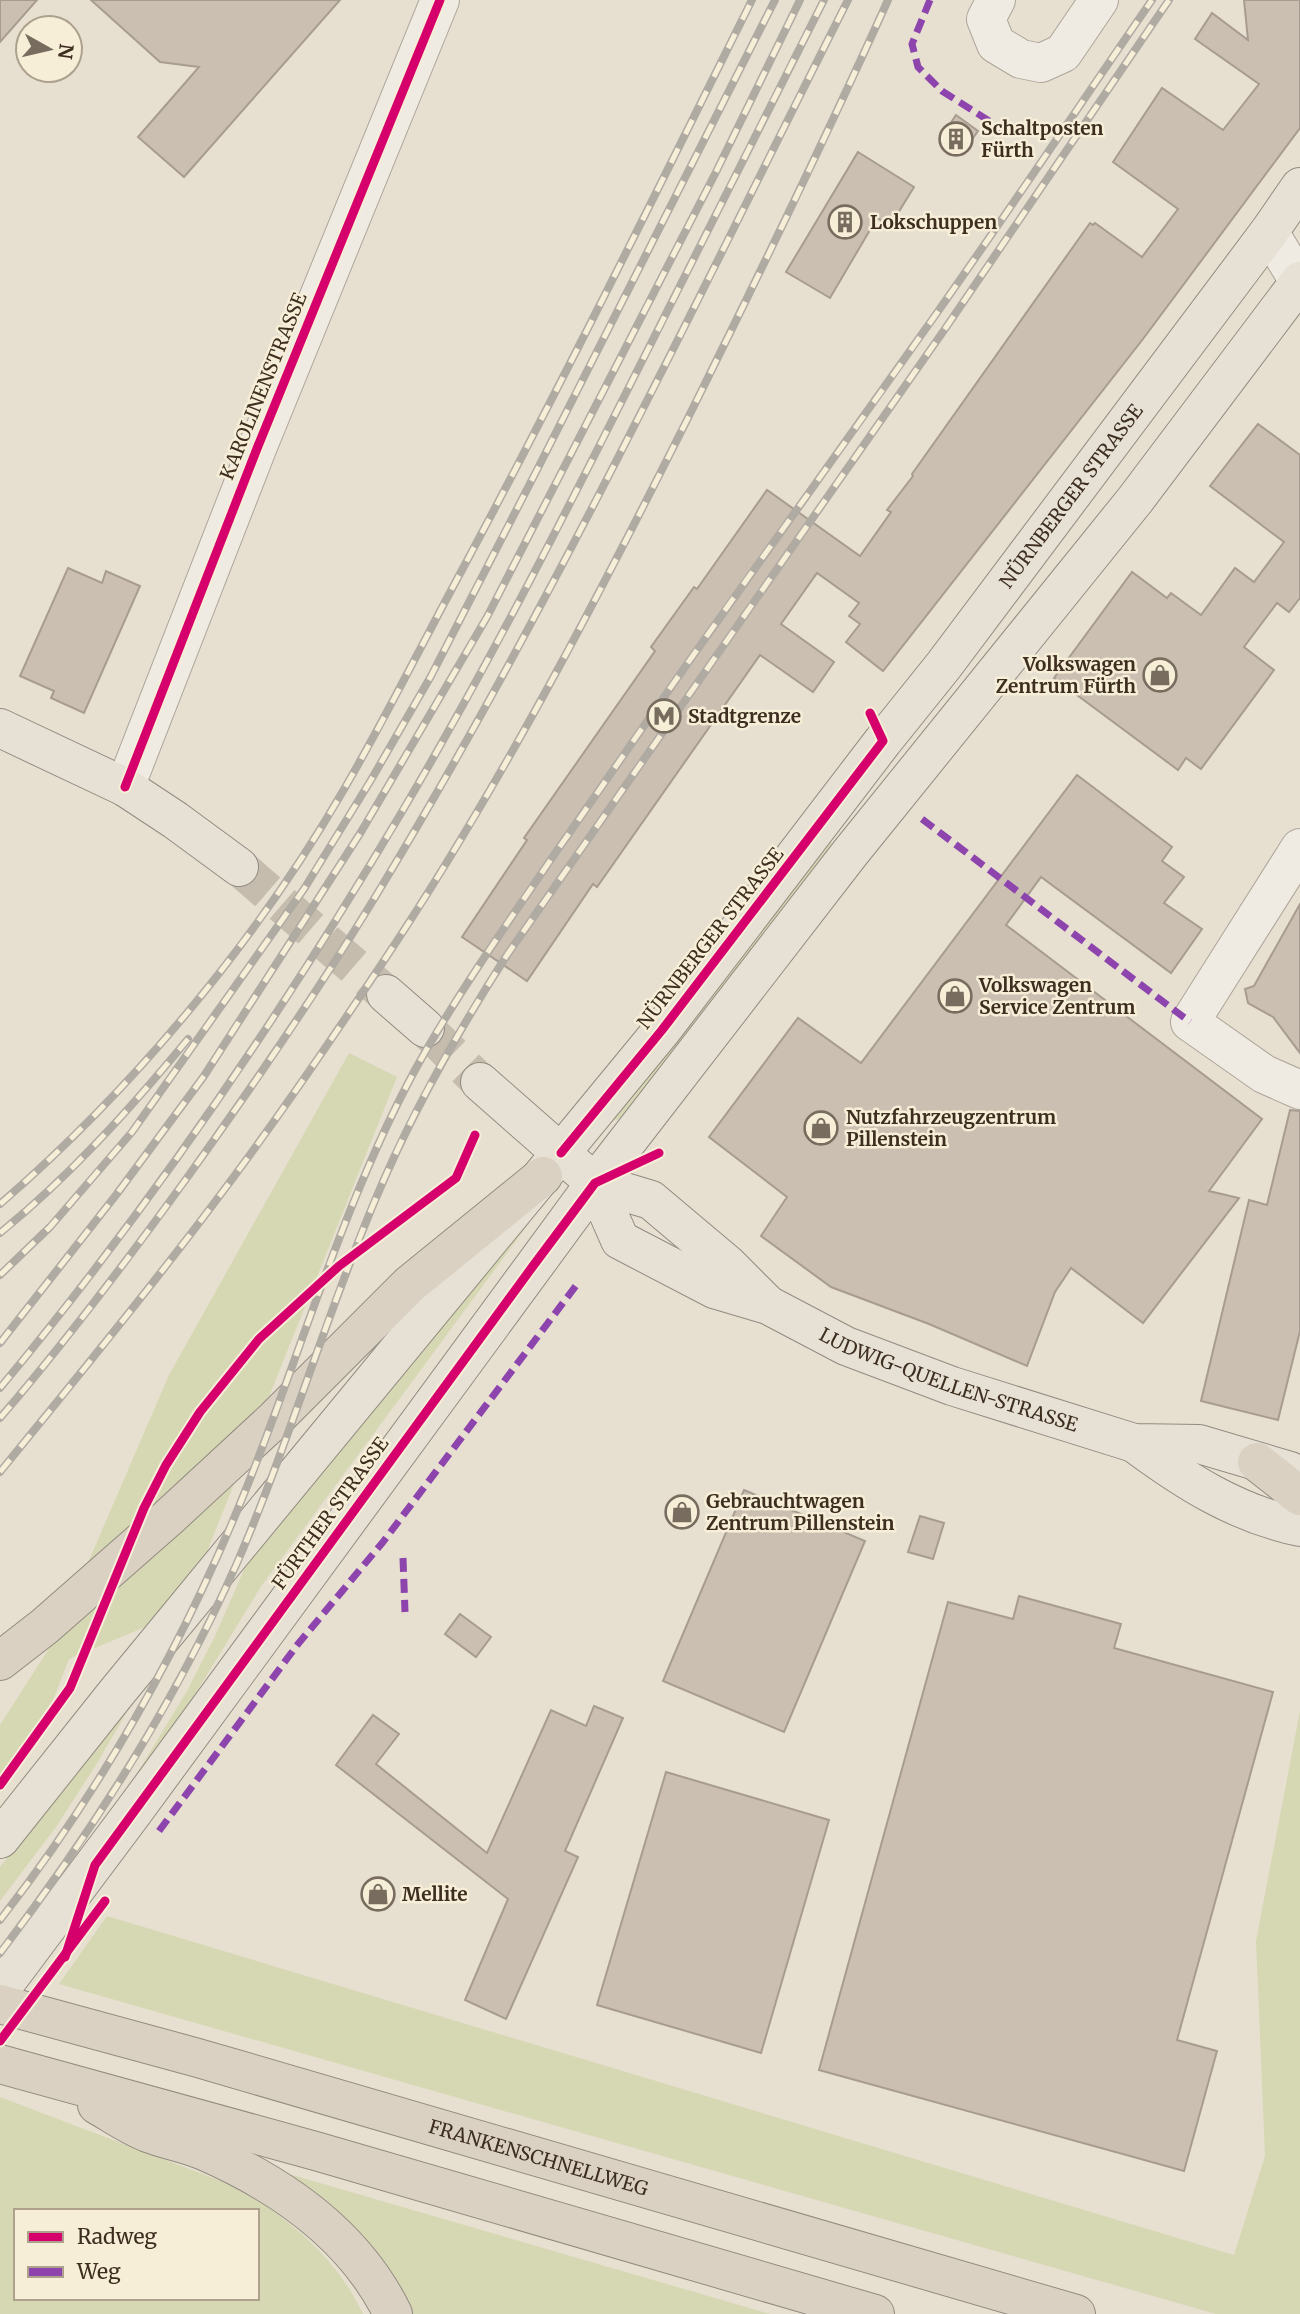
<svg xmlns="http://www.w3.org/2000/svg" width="1300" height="2314" font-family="Merriweather,serif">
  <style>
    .green { fill: #d6d7b3; fill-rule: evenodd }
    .building { fill: #cbbfb2; stroke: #a89c90; stroke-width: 2 }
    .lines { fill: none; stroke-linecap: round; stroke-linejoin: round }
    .major-tunnel { stroke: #c5bcae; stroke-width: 38; stroke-dasharray: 38 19; stroke-linecap: butt }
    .minor-casing { stroke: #ada599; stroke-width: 40 }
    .major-casing { stroke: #928b80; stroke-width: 40 }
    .highway-casing { stroke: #928b80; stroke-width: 40 }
    .minor { stroke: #efebe3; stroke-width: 38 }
    .major { stroke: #e6e1d4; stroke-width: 38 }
    .highway { stroke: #dad1c2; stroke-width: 38 }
    .rail-casing { stroke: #afaaa2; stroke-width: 8 }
    .rail { stroke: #f7eed8; stroke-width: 5; stroke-dasharray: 16; stroke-linecap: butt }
    .quiet { stroke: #8e44ad; stroke-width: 7; stroke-dasharray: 14 7; stroke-linecap: butt }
    .cycleway-casing { stroke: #f7eed8; stroke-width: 13 }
    .cycleway { stroke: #d6006c; stroke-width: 9 }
    .labels { text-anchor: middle; stroke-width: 5; stroke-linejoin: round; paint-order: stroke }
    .poi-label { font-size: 19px; font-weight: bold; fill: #3d2e20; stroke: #f7eed8; text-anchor: start }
    .street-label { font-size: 19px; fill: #3d2e20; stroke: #f7eed8 }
  </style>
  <rect width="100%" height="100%" fill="#e7e0d1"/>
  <g class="green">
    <path d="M827 839 834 845 628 1112 619 1119 610 1121Z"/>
    <path d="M349 1053 397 1077 202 1564 145 1627 69 1659 53 1700 0 1779V1725L55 1639 169 1375Z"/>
    <path d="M529 1216 527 1226 262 1585 194 1696 121 1800 187 1691 215 1636 254 1547Z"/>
    <path d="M145 1681 96 1765 56 1827 0 1901V1867Z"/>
    <path d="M1300 1711V2314H1216L59 1984 107 1916 1234 2255 1265 2156 1256 1941Z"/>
    <path d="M0 2097 229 2184C285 2214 336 2256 363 2314H0ZM16 2211H257V2298H16Z"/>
    <path d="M265 2167 770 2314H406Z"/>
  </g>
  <g class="building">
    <path d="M0 0H37L0 42Z"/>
    <path d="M91 0H340L184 177 138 137 199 67 160 62Z"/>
    <path d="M1244 0H1300V128L1143 339 883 671 846 642 860 624 849 616 859 603 817 573 781 624 834 662 813 692 760 655 597 887 593 884 527 981 462 937 527 840 524 838 655 651 651 647 694 587 697 589 767 490 860 556 891 512 887 510 913 476 912 474 1090 223 1093 225 1095 223 1142 257 1178 209 1113 162 1162 88 1223 130 1259 84 1195 39 1212 13 1248 40Z"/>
    <path d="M956 115 978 131 963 152 942 136Z"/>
    <path d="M858 152 914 187 890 226 877 218 830 298 786 272Z"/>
    <path d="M1258 424 1300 455V598L1289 612 1277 603 1244 647 1274 670 1201 769 1186 758 1178 770 1054 678 1132 572 1167 598 1171 593 1201 615 1235 568 1254 582 1284 542 1210 486Z"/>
    <path d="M68 568 102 583 106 571 140 586 84 713 51 698 54 691 20 676Z"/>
    <path d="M1077 775 1172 847 1162 861 1184 877 1164 903 1202 929 1171 973 1041 877 1006 925 1262 1119 1209 1191 1239 1198 1143 1323 1071 1268 1055 1292 1027 1366 929 1324 831 1287 761 1236 787 1197 709 1137 798 1018 861 1063Z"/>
    <path d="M1300 904V1053L1273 1017 1248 1003 1245 989 1254 986Z"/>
    <path d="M1290 1110 1300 1111V1331L1278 1420 1201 1401 1249 1200 1267 1205Z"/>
    <path d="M744 1490 865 1541 784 1732 663 1681Z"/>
    <path d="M920 1516 944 1523 933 1559 908 1552Z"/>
    <path d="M1019 1596 1121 1624 1114 1648 1273 1692 1177 2040 1217 2051 1184 2171 819 2070 948 1602 1013 1619Z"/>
    <path d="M460 1614 491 1637 476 1657 445 1634Z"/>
    <path d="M594 1706 623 1718 565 1851 578 1857 506 2019 465 2000 508 1899 336 1765 373 1715 399 1734 376 1764 487 1853 551 1710 586 1726Z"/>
    <path d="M666 1772 829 1820 761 2053 597 2005Z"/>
  </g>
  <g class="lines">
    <g class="major-tunnel">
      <path d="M239 867 386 994"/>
      <path d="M425 1028 480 1082"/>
    </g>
    <defs>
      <g id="minor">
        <path d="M996 0 986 19 996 44 1021 59 1041 63 1063 53 1099 0"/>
        <path d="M1269 232 1300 283"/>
        <path d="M125 787 258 446 440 0"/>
        <path d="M1300 848 1190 1022 1264 1074 1300 1090"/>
      </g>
      <g id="major">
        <path d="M0 728 125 787 175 820 239 867"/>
        <path d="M386 994 425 1028"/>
        <path id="s1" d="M480 1082 595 1183 620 1240 714 1289 768 1305 846 1346 952 1386 1134 1443 1199 1444 1290 1471"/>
        <path d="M595 1183 651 1200 727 1264 765 1302"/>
        <path d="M1134 1443C1185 1481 1237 1514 1300 1527"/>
        <path id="s2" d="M0 1839 117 1692 662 1030 883 741 944 665 1269 232 1300 187"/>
        <path d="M0 1990 134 1811 595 1183 850 853 1135 500 1300 281"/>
      </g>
      <g id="highway">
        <path d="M1257 1462 1300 1496"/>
        <path d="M0 1661 45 1626 168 1518 275 1419 410 1284 543 1176"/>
        <path id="s3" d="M0 2004 198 2058 1076 2314"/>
        <path d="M0 2064 319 2152 875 2314"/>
        <path d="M97 2105C113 2114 130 2126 148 2133 166 2140 186 2143 204 2151 282 2185 355 2236 393 2314"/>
      </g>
    </defs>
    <use href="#minor" class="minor-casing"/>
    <use href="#major" class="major-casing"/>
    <use href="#highway" class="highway-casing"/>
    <use href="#minor" class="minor"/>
    <use href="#major" class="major"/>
    <use href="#highway" class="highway"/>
    <defs>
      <g id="rail">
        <path d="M0 1204C132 1090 255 943 343 791 385 719 422 644 462 570 563 382 657 191 752 0"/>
        <path d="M0 1233C70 1176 131 1108 188 1039"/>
        <path d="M0 1275 50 1227 132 1132 304 889 371 780 431 676 539 466 775 0"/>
        <path d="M0 1343 116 1195 204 1076 361 832 487 617 716 172 800 0"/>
        <path d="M0 1388C149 1209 281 1015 400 815 483 675 557 530 630 385 695 257 759 128 824 0"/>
        <path d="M0 1418C67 1340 129 1258 189 1175 257 1080 323 984 383 884 555 599 698 297 848 0"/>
        <path d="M0 1472C88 1364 176 1257 257 1145 301 1084 344 1021 385 959 499 788 594 605 686 422 755 283 824 142 888 0"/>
        <path d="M0 1920C102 1789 184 1643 246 1489 302 1350 343 1203 415 1070 457 994 507 924 556 852 602 787 646 722 692 657 772 543 854 431 934 317 1008 212 1079 106 1152 0"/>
        <path d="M0 1953C93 1831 175 1703 237 1563 289 1443 325 1318 376 1198 412 1112 457 1033 507 955L947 326 1169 0"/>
      </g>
    </defs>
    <use href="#rail" class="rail-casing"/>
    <use href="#rail" class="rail"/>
    <g class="quiet">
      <path d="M930 0 912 44 918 67 942 91 1005 131"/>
      <path d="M922 819 1190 1022"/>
      <path d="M403 1558 405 1612"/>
      <path d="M159 1831 298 1644 383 1542 578 1283"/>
    </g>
    <defs>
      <g id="cycleway">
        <path d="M125 787 258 446 440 0"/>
        <path d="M561 1153 662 1030 883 741 870 713"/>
        <path d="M0 1785 70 1688 144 1508 166 1465 200 1412 259 1339 339 1266 456 1178 475 1135"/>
        <path d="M65 1957 95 1865 533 1266 595 1183 659 1153"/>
        <path d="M0 2041 105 1901"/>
      </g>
    </defs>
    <use href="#cycleway" class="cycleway-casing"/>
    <use href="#cycleway" class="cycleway"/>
  </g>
  <defs>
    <symbol id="building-ring" viewBox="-11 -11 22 22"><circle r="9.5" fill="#f7eed8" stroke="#786c5e" stroke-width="1.5"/><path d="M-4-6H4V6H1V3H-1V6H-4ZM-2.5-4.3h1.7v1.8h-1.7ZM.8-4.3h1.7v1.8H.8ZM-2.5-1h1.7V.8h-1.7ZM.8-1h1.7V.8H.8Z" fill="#786c5e"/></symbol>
    <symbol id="shop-ring" viewBox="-11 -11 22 22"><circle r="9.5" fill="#f7eed8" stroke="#786c5e" stroke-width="1.5"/><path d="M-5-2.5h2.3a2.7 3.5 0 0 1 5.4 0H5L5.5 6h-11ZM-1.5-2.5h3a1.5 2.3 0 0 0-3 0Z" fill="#786c5e"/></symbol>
    <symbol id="metro-ring" viewBox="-11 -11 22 22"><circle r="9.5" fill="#f7eed8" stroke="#786c5e" stroke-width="1.5"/><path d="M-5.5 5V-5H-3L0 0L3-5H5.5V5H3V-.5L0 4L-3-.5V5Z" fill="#786c5e"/></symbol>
  </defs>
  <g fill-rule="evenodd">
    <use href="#building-ring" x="937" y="120" width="38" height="38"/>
    <use href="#building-ring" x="826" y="203" width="38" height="38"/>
    <use href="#shop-ring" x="1141" y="656" width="38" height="38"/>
    <use href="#metro-ring" x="645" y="697" width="38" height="38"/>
    <use href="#shop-ring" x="936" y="977" width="38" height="38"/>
    <use href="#shop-ring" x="802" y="1109" width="38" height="38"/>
    <use href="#shop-ring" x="663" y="1493" width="38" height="38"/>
    <use href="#shop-ring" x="359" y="1875" width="38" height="38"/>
  </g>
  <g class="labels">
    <g class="poi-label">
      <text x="981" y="135">Schaltposten<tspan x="981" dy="22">Fürth</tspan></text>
      <text x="870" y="229">Lokschuppen</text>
      <text x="1136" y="671" text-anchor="end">Volkswagen<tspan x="1136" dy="22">Zentrum Fürth</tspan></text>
      <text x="688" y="723">Stadtgrenze</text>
      <text x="979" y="992">Volkswagen<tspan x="979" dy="22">Service Zentrum</tspan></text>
      <text x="846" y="1124">Nutzfahrzeugzentrum<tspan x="846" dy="22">Pillenstein</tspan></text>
      <text x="706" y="1508">Gebrauchtwagen<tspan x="706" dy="22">Zentrum Pillenstein</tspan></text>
      <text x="402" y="1901">Mellite</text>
    </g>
    <g class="street-label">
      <text transform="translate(263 386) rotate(-68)" y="7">KAROLINENSTRASSE</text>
      <text dy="7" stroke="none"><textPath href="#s2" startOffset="1718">NÜRNBERGER STRASSE</textPath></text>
      <text transform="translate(710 938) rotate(-52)" y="7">NÜRNBERGER STRASSE</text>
      <text dy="7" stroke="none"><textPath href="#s1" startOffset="574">LUDWIG-QUELLEN-STRASSE</textPath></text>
      <text transform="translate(330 1513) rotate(-54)" y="7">FÜRTHER STRASSE</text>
      <text dy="7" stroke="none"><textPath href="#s3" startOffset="560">FRANKENSCHNELLWEG</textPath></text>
    </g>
  </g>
  <rect x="14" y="2209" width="245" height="91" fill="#f7eed8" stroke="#ada18e" stroke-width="2"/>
  <rect x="28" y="2232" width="35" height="10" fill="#d6006c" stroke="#ada18e" stroke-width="2"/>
  <text x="77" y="2244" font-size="21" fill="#3d2e20">Radweg</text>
  <rect x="28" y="2267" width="35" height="10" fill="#8e44ad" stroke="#ada18e" stroke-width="2"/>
  <text x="77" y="2279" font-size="21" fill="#3d2e20">Weg</text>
  <g transform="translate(49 49) rotate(98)"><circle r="33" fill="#f7eed8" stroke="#ada18e" stroke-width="2"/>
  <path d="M0-5L12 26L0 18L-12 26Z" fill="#786c5e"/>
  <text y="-10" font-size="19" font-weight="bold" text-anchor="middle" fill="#3d2e20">N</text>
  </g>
</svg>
